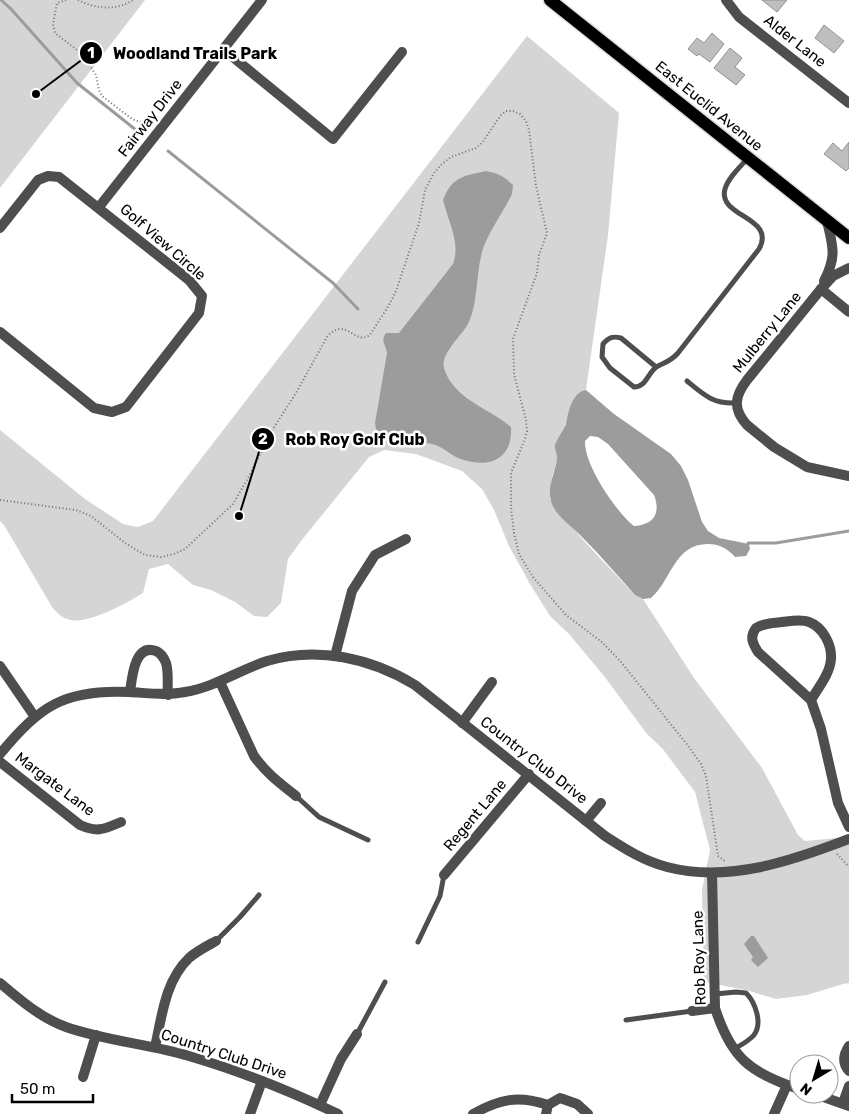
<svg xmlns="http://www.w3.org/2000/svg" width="849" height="1114" font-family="Rubik,sans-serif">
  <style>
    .green { fill: #d5d5d5 }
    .water { fill: #9c9c9c; fill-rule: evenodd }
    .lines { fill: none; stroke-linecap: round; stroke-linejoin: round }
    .stream { stroke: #9c9c9c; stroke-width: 3 }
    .building { fill: #bebebe; stroke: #929292 }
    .primary-casing { stroke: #dbdbdb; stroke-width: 15 }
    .path { stroke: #707070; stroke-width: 2; stroke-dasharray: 1 2.5; stroke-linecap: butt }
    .service { stroke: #4e4e4e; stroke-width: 5 }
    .minor { stroke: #4e4e4e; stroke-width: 10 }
    .primary { stroke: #000; stroke-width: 12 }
    .labels { text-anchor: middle; stroke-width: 5; stroke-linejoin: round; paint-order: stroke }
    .street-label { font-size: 15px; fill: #000; stroke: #fff }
    .leader { fill: none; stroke: #000; stroke-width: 2 }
    .callout-dot { fill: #000; stroke: #fff; stroke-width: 2 }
    .mark-label { font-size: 15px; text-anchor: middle; font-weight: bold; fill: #fff }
    .callout-label { font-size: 16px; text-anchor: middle; font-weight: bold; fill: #000; stroke: #fff; stroke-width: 5; stroke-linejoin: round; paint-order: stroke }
  </style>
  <rect width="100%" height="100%" fill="#fff"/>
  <g class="green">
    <path d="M0 0H145L0 188Z"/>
    <path d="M527 36 619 113 608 235 586 390 582 391 577 396 569 411 564 430 556 442 555 449 558 457 552 477 550 499C575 534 606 564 635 595L643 599 694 678 762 768 798 835 805 841 838 838 849 841V983L843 984 807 995 776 999 746 990 704 982 702 890 710 850 695 792 662 748 647 734 604 676 569 634 550 616 530 584 509 546 494 510 482 489 462 471 416 454 384 450 369 457 301 541 288 559 281 603 267 617 254 616 235 602 211 590 193 585 168 564 149 569 143 593C127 603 89 624 70 620 62 618 57 613 52 607L4 525 0 521V430L85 499 123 524 138 527 153 521Z"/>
  </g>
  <g class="water">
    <path d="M486 171C497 173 504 176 513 185L512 194C503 213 488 232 482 252 476 275 478 301 469 322 463 335 440 353 444 368 453 399 489 408 511 427 513 462 486 469 458 458 451 455 445 449 438 446 416 437 395 449 376 429L375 423 387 353C386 345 380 341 386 333H399L453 264C461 243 448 221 443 200 452 177 463 176 486 171Z"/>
    <path d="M586 390 614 414 671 454 681 466 688 480 702 522 708 531 719 538 749 544 750 549 746 556 735 557C727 548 719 544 708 544 674 544 671 581 651 598L643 599 635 595C618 576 601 556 583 538 572 526 555 516 551 501 547 487 555 473 557 459 558 454 554 450 555 445 557 438 563 432 566 424 568 413 572 392 586 390ZM590 436 598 437 608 444 654 495C661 513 654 525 634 526 616 512 584 465 585 441Z"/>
    <path d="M751 936H754L768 958 758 967 751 960 753 957 744 944Z"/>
  </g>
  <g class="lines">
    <g class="stream">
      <path d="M1 0 11 9 77 83 136 130"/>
      <path d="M168 151 333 283 358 309"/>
      <path d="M748 543H776L849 531"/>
    </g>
  </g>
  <g class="building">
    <path d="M762 0H787L777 12Z"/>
    <path d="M824 25 844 41 834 53 815 38Z"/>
    <path d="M712 33 724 44 710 62 699 54 697 56 688 49 697 38 704 43Z"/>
    <path d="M730 48 742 58 735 67 745 75 736 85 714 68Z"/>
    <path d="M849 142V168L846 171 824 154 833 143 842 151Z"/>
  </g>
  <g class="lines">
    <defs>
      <path id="primary" d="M550 0 849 238"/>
    </defs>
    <use href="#primary" class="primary-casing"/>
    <g class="path">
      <path d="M66 0 57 3 53 24 55 33 82 54 96 75 99 90 102 96 132 119 150 126"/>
      <path d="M78 0C95 9 117 11 133 0"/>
      <path d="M0 500 76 510 91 516 125 543 145 555 161 557 174 554 185 549 233 504 247 480 273 429 296 393 327 337C346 315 354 346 370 335L389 305 396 291 419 223 425 190 434 173 442 164 451 157 476 148 482 143 501 115 506 111H513L520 114 526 121 529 130 536 186 547 233 539 255 537 273 513 339 514 374 526 420 527 431 525 439 511 473V508L514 533 519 554 533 577 566 615 603 643 621 662 689 747 701 764 706 776 718 856 725 861"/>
      <path d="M837 854 849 867"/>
    </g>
    <g class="service">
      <path d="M656 367 621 338C613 336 609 337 603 344L602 357 610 368 634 387C647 387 648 371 658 366 666 362 671 361 678 353L759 249C777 217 717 217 725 189 728 178 740 167 748 158"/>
      <path d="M687 381C704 395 713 404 736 403"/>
      <path d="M296 796 319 817 368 840"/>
      <path d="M216 941 240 917 259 895"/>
      <path d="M418 942 440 896 444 875"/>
      <path d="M715 994 736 992 746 993C755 1002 763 1023 754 1035 749 1041 741 1045 734 1049"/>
      <path d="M626 1020 692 1011"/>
      <path d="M357 1034 385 982"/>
    </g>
    <g class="minor">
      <path d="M726 0 739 17 849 103"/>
      <path d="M223 49 333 139 402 52"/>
      <path d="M99 207 262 0"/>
      <path d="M0 228 38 180 48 176 59 177 189 280 202 296 199 313 126 407 112 412 94 408 0 332"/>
      <path d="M849 268 833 276 821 289 747 380C735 396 732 408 747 425L774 447 807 467 849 476"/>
      <path d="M824 281C837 256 833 247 827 221"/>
      <path d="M821 289 849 312"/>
      <path d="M335 656 352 591 375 555 406 539"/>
      <path d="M0 666 35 717"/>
      <path d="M220 682 254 756C266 773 281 784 296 796"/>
      <path d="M130 692C132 679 134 643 156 651 161 653 164 658 166 663 169 672 167 685 168 695"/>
      <path d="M811 700C818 688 830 674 831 659 832 645 823 627 809 622 801 619 791 621 782 622 773 623 764 623 756 628 749 637 753 644 758 652L811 700 821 729 838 803 849 827"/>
      <path d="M462 723 492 682"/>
      <path d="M0 754C40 706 64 689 129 692 148 693 166 696 185 692 215 687 239 670 267 661 317 646 371 658 415 685L605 836C625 849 644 861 667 867 728 883 792 861 849 839"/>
      <path d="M0 762 80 825C98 833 104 829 121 822"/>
      <path d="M586 821 601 803"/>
      <path d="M712 873 715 1008C731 1058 750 1073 799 1089"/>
      <path d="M444 875 529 774"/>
      <path d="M0 983C20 1000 41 1018 66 1027 106 1041 149 1044 189 1056 240 1071 290 1091 338 1114"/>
      <path d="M692 1011 715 1008"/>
      <path d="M849 1046C843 1055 842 1063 849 1071"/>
      <path d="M155 1047C162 1016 165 981 189 958 197 951 207 946 216 941"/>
      <path d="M83 1077 96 1035"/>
      <path d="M815 1094 849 1106"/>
      <path d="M843 1103 849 1086"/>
      <path d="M320 1105 341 1059 357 1034"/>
      <path d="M250 1114 262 1081"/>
      <path d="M473 1114C500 1099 518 1095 548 1105"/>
      <path d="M546 1114 548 1105 560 1098 577 1104 588 1114"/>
      <path d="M774 1114 787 1085"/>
    </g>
    <use href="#primary" class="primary"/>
  </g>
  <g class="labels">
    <g class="street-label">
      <text transform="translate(795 41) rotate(38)" y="5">Alder Lane</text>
      <text transform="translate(709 106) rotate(39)" y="5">East Euclid Avenue</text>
      <text transform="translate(150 118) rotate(-52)" y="5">Fairway Drive</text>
      <text transform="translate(163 242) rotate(41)" y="5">Golf View Circle</text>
      <text transform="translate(767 332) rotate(-51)" y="5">Mulberry Lane</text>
      <text transform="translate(534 760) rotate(38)" y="5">Country Club Drive</text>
      <text transform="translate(55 784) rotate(37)" y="5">Margate Lane</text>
      <text transform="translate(475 815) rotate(-50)" y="5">Regent Lane</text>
      <text transform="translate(699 958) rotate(-92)" y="5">Rob Roy Lane</text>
      <text transform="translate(224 1054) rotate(18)" y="5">Country Club Drive</text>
    </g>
  </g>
  <path class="leader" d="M36 94L91 53M239 516L263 439"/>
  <g class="callout-dot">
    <circle cx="36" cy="94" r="5"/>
    <circle cx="239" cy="516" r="5"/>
    <circle cx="91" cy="53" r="12"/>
    <circle cx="263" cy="439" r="12"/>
  </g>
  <g class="mark-label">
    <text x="91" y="58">1</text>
    <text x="263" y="444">2</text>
  </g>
  <g class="callout-label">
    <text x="195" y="59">Woodland Trails Park</text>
    <text x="355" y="445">Rob Roy Golf Club</text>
  </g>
  <g transform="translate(814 1079) rotate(218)"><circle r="24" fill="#ffffff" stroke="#999999"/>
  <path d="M0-4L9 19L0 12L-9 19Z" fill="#000000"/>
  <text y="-8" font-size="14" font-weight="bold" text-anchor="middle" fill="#000000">N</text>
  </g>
  <path d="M12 1094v8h81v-8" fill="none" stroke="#000000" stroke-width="2.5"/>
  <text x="20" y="1094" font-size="15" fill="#000000" stroke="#ffffff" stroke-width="4" paint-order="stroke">50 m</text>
</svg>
